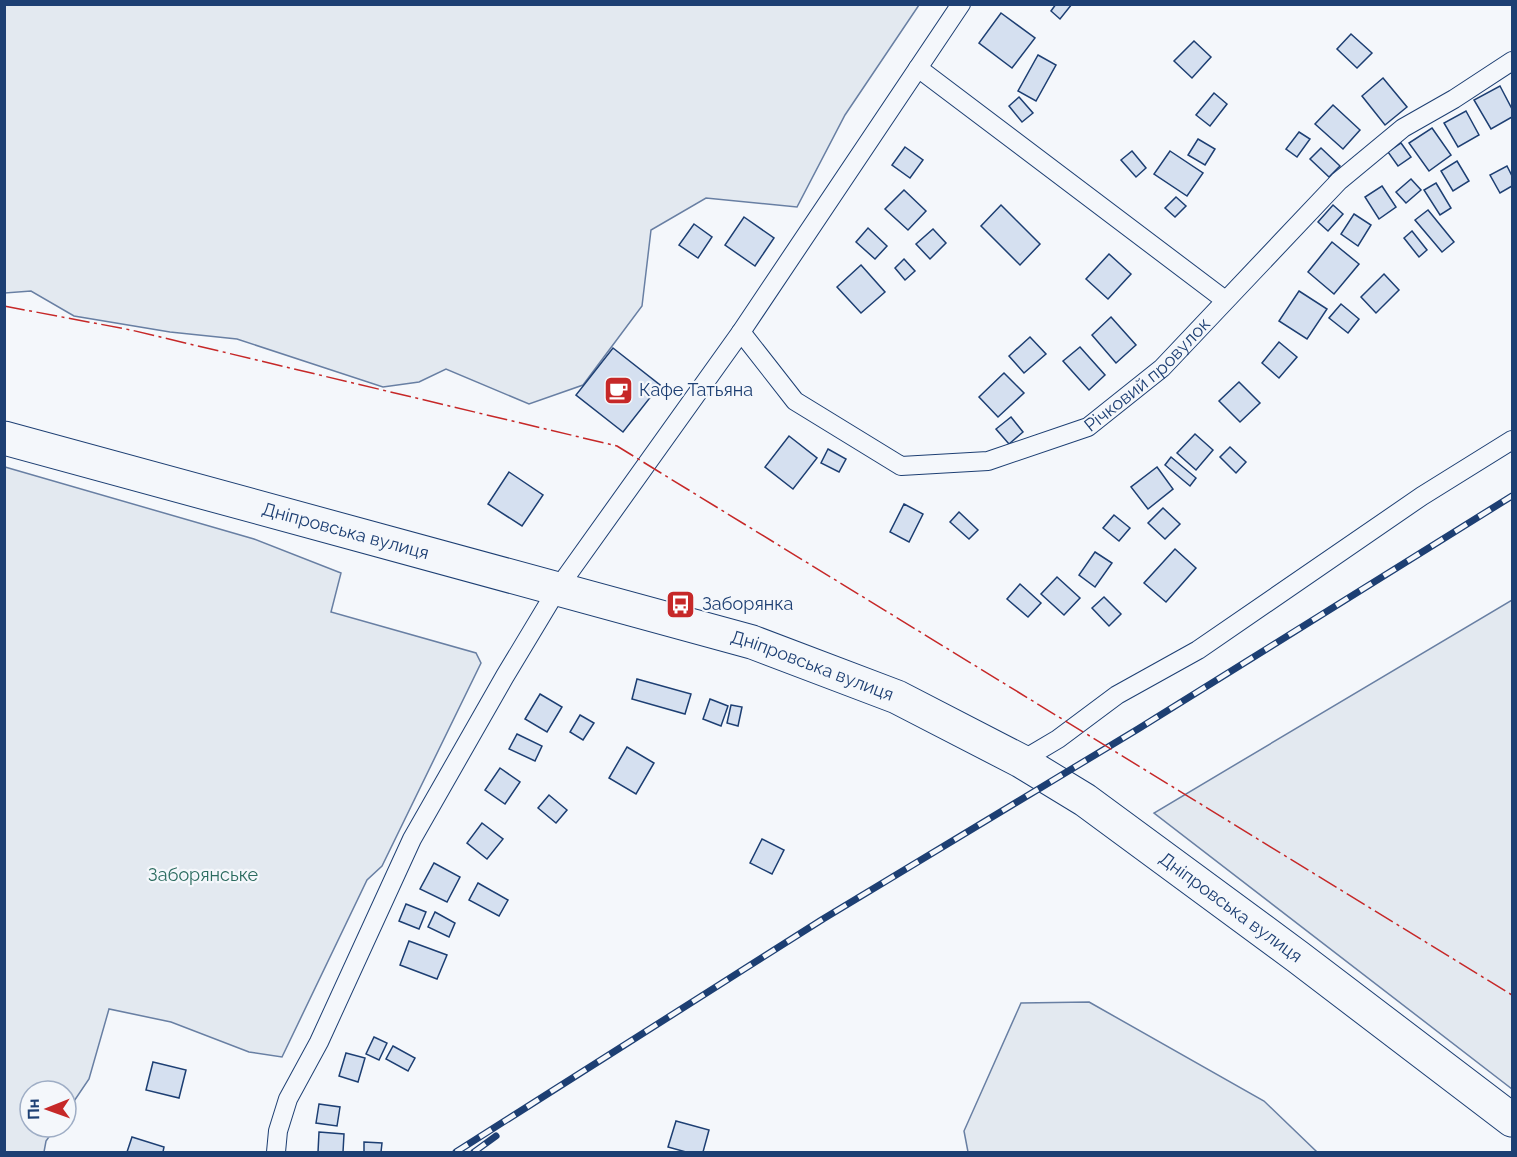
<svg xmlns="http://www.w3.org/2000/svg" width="1517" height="1157" font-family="Raleway,sans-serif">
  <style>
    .green { fill: #e3e9f0; stroke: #687fa3; stroke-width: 1.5 }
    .building { fill: #d5e0f0; stroke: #1d3f73; stroke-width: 1.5 }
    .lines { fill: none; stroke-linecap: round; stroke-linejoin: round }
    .street-casing { stroke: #1d3f73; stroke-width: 20 }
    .highway-casing { stroke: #1d3f73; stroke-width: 35 }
    .street { stroke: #f4f7fb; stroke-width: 18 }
    .highway { stroke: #f4f7fb; stroke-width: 33 }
    .rail-casing { stroke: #1d3f73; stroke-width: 7 }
    .rail { stroke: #f4f7fb; stroke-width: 4.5; stroke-dasharray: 14; stroke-linecap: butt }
    .power { stroke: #c62828; stroke-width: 1.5; stroke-dasharray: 21 4.5 3 4.5; stroke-linecap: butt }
    .labels { text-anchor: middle; stroke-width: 4.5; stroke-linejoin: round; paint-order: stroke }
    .street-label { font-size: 18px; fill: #1d3f73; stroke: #f4f7fb }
    .poi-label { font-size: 18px; fill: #1d3f73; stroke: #f4f7fb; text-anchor: start }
    .park-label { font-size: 18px; fill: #2c6c60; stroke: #f4f7fb }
  </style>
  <rect width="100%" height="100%" fill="#f4f7fb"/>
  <g class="green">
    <path d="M5 4H919V5L845 115 797 207 706 198 651 230 642 306 583 385 529 404 446 369 419 382 383 387 237 339 170 332 74 316 31 291 5 293Z"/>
    <path d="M5 467 254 539 341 573 331 612 476 653 481 663 382 866 367 880 282 1057 249 1052 171 1022 109 1009 89 1079 66 1113V1091H30V1127H56L46 1141 44 1152H5Z"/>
    <path d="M1512 600V1089L1154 813Z"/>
    <path d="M1089 1002 1264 1101 1317 1152H968L964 1131 1021 1003Z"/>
  </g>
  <g class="building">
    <path d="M1056 4H1072L1060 19 1051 11Z"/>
    <path d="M1001 13 1035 38 1012 68 979 43Z"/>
    <path d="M1351 34 1372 53 1357 68 1337 49Z"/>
    <path d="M1194 41 1211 57 1192 78 1174 61Z"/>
    <path d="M1038 55 1056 65 1036 101 1018 91Z"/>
    <path d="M1383 78 1407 107 1385 125 1362 96Z"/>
    <path d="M1500 86 1512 109V117L1491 129 1474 100Z"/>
    <path d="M1214 93 1227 104 1210 126 1196 115Z"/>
    <path d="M1019 97 1033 113 1022 122 1009 106Z"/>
    <path d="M1333 105 1360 130 1343 149 1315 124Z"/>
    <path d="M1466 111 1479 135 1458 147 1444 123Z"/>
    <path d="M1432 128 1451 155 1429 171 1409 143Z"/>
    <path d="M1299 132 1310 139 1297 157 1286 149Z"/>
    <path d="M1198 139 1215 149 1205 165 1188 155Z"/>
    <path d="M1401 143 1411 157 1398 166 1388 152Z"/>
    <path d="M905 147 923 160 910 178 892 165Z"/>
    <path d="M1321 148 1340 166 1329 177 1310 159Z"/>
    <path d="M1132 151 1146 168 1136 177 1121 160Z"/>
    <path d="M1170 151 1203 173 1187 196 1154 174Z"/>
    <path d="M1457 161 1469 181 1453 191 1441 171Z"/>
    <path d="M1507 166 1512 176V186L1500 193 1490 175Z"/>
    <path d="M1411 179 1421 190 1406 203 1396 192Z"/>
    <path d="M1436 183 1451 208 1440 215 1424 190Z"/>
    <path d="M1382 186 1396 207 1379 219 1365 197Z"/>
    <path d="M904 190 926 211 908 230 885 209Z"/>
    <path d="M1176 197 1186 206 1175 217 1165 208Z"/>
    <path d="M1001 205 1040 244 1020 265 981 226Z"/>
    <path d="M1333 205 1343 214 1328 231 1318 222Z"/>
    <path d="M1428 210 1454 242 1442 252 1415 220Z"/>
    <path d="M1354 214 1371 225 1358 246 1341 234Z"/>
    <path d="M744 217 774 238 755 266 725 245Z"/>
    <path d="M694 224 712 237 698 258 679 245Z"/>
    <path d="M868 228 887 246 875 259 856 242Z"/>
    <path d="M933 229 946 243 930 259 916 244Z"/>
    <path d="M1412 231 1427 250 1419 257 1404 238Z"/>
    <path d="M1332 242 1359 264 1334 294 1308 272Z"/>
    <path d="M1109 254 1131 274 1108 299 1086 279Z"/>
    <path d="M904 259 915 271 905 280 895 268Z"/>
    <path d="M861 265 885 292 861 313 837 287Z"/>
    <path d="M1384 274 1399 290 1376 313 1361 297Z"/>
    <path d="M1299 291 1327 309 1307 339 1279 321Z"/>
    <path d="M1341 304 1359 319 1348 333 1329 318Z"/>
    <path d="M1111 317 1136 345 1116 363 1092 335Z"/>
    <path d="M1030 337 1046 354 1024 373 1009 356Z"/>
    <path d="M1279 342 1297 357 1279 378 1262 363Z"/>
    <path d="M1080 347 1105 375 1089 390 1063 361Z"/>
    <path d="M613 348 660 385 623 432 576 395Z"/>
    <path d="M1004 373 1024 393 998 417 979 397Z"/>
    <path d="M1239 382 1260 403 1240 422 1219 401Z"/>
    <path d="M1011 417 1023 432 1009 444 996 429Z"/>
    <path d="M1195 434 1213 450 1196 470 1177 453Z"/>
    <path d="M789 436 817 458 793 489 765 467Z"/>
    <path d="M1230 447 1246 462 1236 473 1220 457Z"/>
    <path d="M828 449 846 459 839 472 821 463Z"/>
    <path d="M1171 457 1196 478 1190 486 1165 465Z"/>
    <path d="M1157 467 1173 489 1148 509 1131 487Z"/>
    <path d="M509 472 543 495 522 526 488 504Z"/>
    <path d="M904 504 923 514 909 542 890 532Z"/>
    <path d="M1163 508 1180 524 1165 539 1148 523Z"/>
    <path d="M959 512 978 530 969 539 950 522Z"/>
    <path d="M1114 515 1130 528 1119 541 1103 528Z"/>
    <path d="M1175 549 1196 568 1166 602 1144 583Z"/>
    <path d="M1095 552 1112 563 1095 587 1079 575Z"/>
    <path d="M1057 577 1080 598 1064 615 1041 594Z"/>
    <path d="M1020 584 1041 603 1028 617 1007 599Z"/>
    <path d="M1104 597 1121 614 1109 626 1092 608Z"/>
    <path d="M637 679 691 694 685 714 632 699Z"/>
    <path d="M540 694 562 707 547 732 525 719Z"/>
    <path d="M710 699 728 706 721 726 703 719Z"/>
    <path d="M731 705 742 707 738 726 727 723Z"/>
    <path d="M580 715 594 723 583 740 570 732Z"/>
    <path d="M517 734 542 746 535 761 509 749Z"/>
    <path d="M627 747 654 763 636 794 609 778Z"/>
    <path d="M500 768 520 782 505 804 485 790Z"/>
    <path d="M549 795 567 810 556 823 538 808Z"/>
    <path d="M482 823 503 839 487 859 467 843Z"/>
    <path d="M762 839 784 850 772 874 750 863Z"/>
    <path d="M434 863 460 877 447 902 420 889Z"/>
    <path d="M478 883 508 900 499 916 469 900Z"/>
    <path d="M406 904 426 912 419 929 399 921Z"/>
    <path d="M435 912 455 923 449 937 428 927Z"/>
    <path d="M409 941 447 955 437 979 400 965Z"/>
    <path d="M374 1037 387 1043 379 1060 366 1054Z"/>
    <path d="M393 1046 415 1058 408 1071 386 1059Z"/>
    <path d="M346 1053 365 1058 358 1082 339 1076Z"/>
    <path d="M153 1062 186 1070 179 1098 146 1090Z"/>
    <path d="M319 1104 340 1107 337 1126 316 1123Z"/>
    <path d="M676 1121 709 1130 703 1152H686L668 1147Z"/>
    <path d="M319 1132 344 1134 343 1152H318Z"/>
    <path d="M132 1137 164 1147 163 1152H127Z"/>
    <path d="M364 1142 382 1143 381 1152H364Z"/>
  </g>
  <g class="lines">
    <defs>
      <g id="street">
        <path d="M918 68 1225 300"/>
        <path id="s1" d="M741 332 795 401 901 466 988 461 1088 427 1162 368 1339 181 1403 128 1454 99 1512 61"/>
        <path d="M1021 761 1058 739 1117 695 1198 650 1422 496 1512 440"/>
        <path d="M276 1152 278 1131 288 1099 319 1042 412 839 505 676 558 588 741 332 961 4"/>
      </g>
      <g id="highway">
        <path id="s2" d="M4 438 752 642 897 697 1021 761 1085 800 1298 957 1512 1120"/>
      </g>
    </defs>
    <use href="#street" class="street-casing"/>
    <use href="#highway" class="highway-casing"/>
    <use href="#street" class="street"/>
    <use href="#highway" class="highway"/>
    <defs>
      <g id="rail">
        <path d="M456 1152 823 919 1138 729 1512 496"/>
        <path d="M474 1152 496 1136"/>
      </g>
    </defs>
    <use href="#rail" class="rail-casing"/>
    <use href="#rail" class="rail"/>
    <path class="power" d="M4 306 131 330 617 446 1512 995"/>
  </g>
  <defs>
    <symbol id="cafe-square" viewBox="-11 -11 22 22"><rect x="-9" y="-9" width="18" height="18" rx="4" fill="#c62828" stroke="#f4f7fb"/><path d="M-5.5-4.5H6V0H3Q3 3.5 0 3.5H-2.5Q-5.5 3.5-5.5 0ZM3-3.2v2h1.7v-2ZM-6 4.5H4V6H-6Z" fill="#fff"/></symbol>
    <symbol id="bus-square" viewBox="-11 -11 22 22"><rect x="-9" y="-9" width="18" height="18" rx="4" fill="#c62828" stroke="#f4f7fb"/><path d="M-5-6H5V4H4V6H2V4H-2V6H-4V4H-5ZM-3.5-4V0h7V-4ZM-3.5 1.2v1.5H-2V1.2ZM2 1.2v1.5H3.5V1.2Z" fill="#fff"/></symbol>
  </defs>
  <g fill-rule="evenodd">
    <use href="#cafe-square" x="602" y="374" width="33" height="33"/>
    <use href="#bus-square" x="664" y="588" width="33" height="33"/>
  </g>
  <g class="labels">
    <g class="street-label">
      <text dy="6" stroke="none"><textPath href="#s1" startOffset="484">Річковий провулок</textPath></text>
      <text dy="6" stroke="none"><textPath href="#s2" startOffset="354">Дніпровська вулиця</textPath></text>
      <text dy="6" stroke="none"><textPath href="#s2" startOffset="840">Дніпровська вулиця</textPath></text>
      <text dy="6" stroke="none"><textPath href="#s2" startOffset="1326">Дніпровська вулиця</textPath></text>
    </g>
    <g class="poi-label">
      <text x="639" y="396">Кафе Татьяна</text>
      <text x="702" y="610">Заборянка</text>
    </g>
    <g class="park-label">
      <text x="203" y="881">Заборянське</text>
    </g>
  </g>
  <rect width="1517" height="1157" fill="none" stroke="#1d3f73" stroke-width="12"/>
  <g transform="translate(48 1109) rotate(269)"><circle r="28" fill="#f4f7fb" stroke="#9eadc5" stroke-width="1.5"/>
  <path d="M0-4.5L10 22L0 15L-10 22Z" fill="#c62828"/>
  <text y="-9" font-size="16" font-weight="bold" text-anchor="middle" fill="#1d3f73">Пн</text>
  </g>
</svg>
